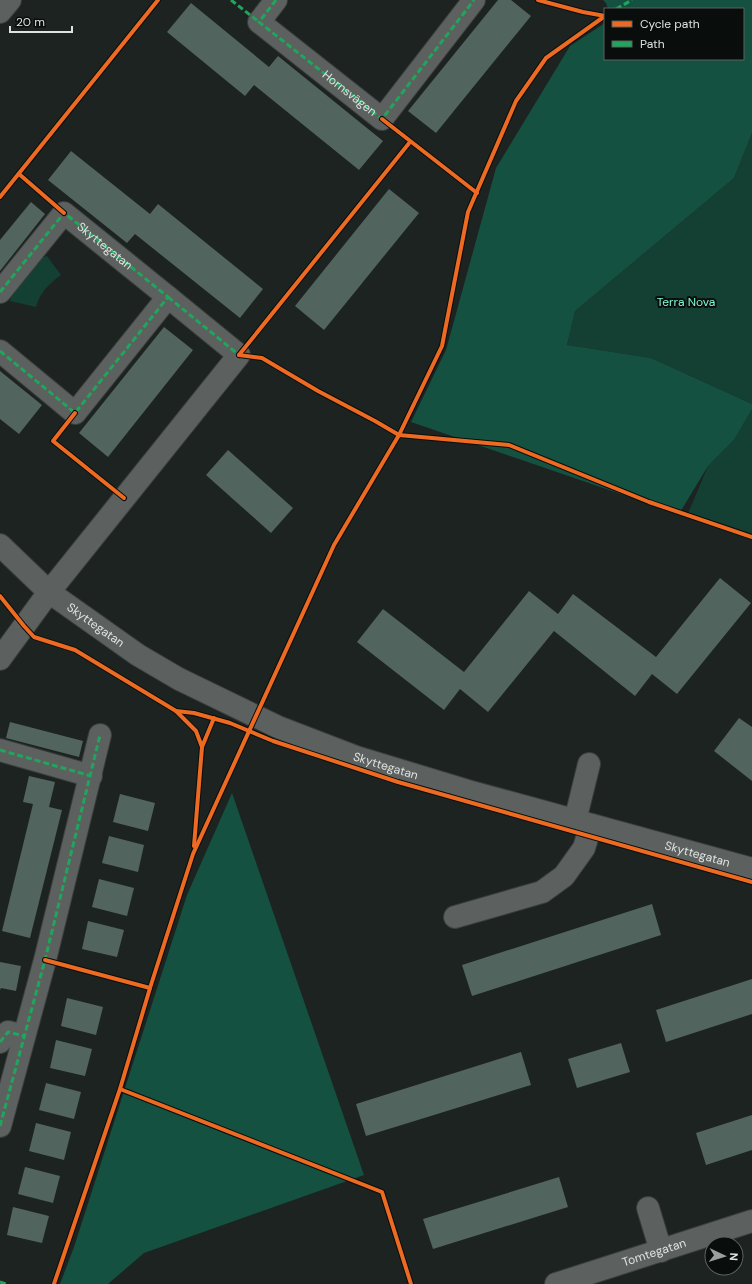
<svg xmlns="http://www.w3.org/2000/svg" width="752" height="1284" font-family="'DM Sans',sans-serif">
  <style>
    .green { fill: #134033 }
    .forest { fill: #155140 }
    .building { fill: #51645d }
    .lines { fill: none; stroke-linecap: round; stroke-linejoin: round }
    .minor-casing { stroke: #3a3f3d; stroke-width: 24 }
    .minor { stroke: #5c605e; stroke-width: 22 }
    .quiet { stroke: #20a55d; stroke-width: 3; stroke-dasharray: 6 3; stroke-linecap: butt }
    .cycleway-casing { stroke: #090d0b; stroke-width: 6 }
    .cycleway { stroke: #ed6a23; stroke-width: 4 }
    .labels { text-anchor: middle; stroke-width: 4; stroke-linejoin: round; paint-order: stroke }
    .street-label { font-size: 12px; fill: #dce3e0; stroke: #090d0b }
    .park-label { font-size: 12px; fill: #81f7d1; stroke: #090d0b }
  </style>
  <rect width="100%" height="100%" fill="#1d2320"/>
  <g class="green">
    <path d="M752 133V404L651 358 567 345 575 311 734 178Z"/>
    <path d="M47 256 61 275C49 284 40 292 36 307L10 301 12 290 38 259Z"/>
    <path d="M752 409V535L687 516 708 466 734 440Z"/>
  </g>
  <g class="forest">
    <path d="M603 0H752V133L734 178 575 311 567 345 651 358 752 404V409L734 440 708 466 679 514 411 422 446 350 496 168 570 46 605 23V59H743V9H608L606 3Z"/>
    <path d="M232 793 364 1175 144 1253 108 1284H60L74 1247 187 895Z"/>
  </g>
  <g class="building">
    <path d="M498 0H511L531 16 436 133 408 111Z"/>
    <path d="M191 3 269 67 278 56 383 141 359 170 254 85 245 96 167 32Z"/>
    <path d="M71 151 150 214 158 204 263 289 240 318 135 234 127 243 48 180Z"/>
    <path d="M389 189 419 213 324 330 295 306Z"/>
    <path d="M31 202 45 214 0 271V240Z"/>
    <path d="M164 327 193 350 108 457 79 433Z"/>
    <path d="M0 371 42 405 19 434 0 419Z"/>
    <path d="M228 450 293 508 271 533 206 475Z"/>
    <path d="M720 578 751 603 677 694 652 674 635 696 554 631 488 712 460 689 444 710 357 642 383 609 464 672 529 591 558 614 573 594 656 657Z"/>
    <path d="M739 718 752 727V781L714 751Z"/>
    <path d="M10 722 83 741 79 757 6 738Z"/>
    <path d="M29 776 55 782 49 807 62 810 30 938 2 931 33 804 23 802Z"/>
    <path d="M120 794 155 803 148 831 113 822Z"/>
    <path d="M109 836 144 845 138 872 102 863Z"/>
    <path d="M99 879 134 888 127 916 92 907Z"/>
    <path d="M652 904 661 935 472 996 462 965Z"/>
    <path d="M88 921 124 930 117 957 82 949Z"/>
    <path d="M0 962 21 966 16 991 1 988 0 990Z"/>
    <path d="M752 979V1014L666 1042 656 1010Z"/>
    <path d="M67 998 103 1007 96 1035 61 1026Z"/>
    <path d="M56 1040 92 1049 85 1076 50 1068Z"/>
    <path d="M621 1043 630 1072 577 1088 568 1059Z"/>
    <path d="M521 1052 531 1085 366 1136 356 1104Z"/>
    <path d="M46 1083 81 1092 74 1119 39 1110Z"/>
    <path d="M752 1115V1150L706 1165 696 1133Z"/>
    <path d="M36 1123 71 1132 64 1160 29 1151Z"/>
    <path d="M25 1167 60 1176 53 1203 18 1194Z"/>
    <path d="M559 1177 568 1207 433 1249 423 1219Z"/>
    <path d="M13 1207 49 1216 42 1243 7 1235Z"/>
  </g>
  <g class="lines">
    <defs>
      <g id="minor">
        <path id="s1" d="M276 0 259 22 382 119 474 0"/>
        <path d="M0 12 10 0"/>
        <path id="s2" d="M0 292 64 213 168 297 75 413 0 351"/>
        <path id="s3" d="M0 545 49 592 138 655 179 679 278 727 356 757 468 791 752 869"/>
        <path d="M0 659 49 592 239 355 168 297"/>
        <path d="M0 750 91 776"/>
        <path d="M575 821 589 764"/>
        <path d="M455 917 542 892 564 876 584 848 591 825"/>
        <path d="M0 1042 8 1032 24 1036"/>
        <path d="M0 1126 45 960 100 735"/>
        <path d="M648 1208 661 1251"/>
        <path id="s4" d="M556 1284 752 1221"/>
      </g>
    </defs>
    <use href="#minor" class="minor-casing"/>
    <use href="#minor" class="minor"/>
    <g class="quiet">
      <path d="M231 0 259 22"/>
      <path d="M276 0 259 22 382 119 474 0"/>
      <path d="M616 9 632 0"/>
      <path d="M0 292 64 213"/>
      <path d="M168 297 239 355"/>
      <path d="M0 351 75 413 168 297 62 211"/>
      <path d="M0 750 91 776"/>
      <path d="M0 1042 8 1032 24 1036"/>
      <path d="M0 1126 45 960 100 735"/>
      <path d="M0 1282 6 1284"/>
    </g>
    <defs>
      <g id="cycleway">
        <path d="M538 0 583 12 605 16"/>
        <path d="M382 119 477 193"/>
        <path d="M19 174 64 213"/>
        <path d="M0 197 158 0"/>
        <path d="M239 355 262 358 318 391 375 421 399 435 509 445 649 502 752 537"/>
        <path d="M239 355 410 142"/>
        <path d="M75 413 53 441 124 498"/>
        <path d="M0 596 24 626 34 637 75 650 176 711 196 731 202 747"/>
        <path d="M176 711 194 713 230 723 273 741 398 782 752 882"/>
        <path d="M194 846 202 747 214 718"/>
        <path d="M45 960 150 988"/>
        <path d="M120 1089 382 1192 411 1284"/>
        <path d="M54 1284 120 1089 150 988 193 854 334 545 399 435 442 346 468 212 516 101 546 58 605 16"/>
      </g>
    </defs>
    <use href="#cycleway" class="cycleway-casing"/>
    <use href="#cycleway" class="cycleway"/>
  </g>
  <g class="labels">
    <g class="street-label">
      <text dy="4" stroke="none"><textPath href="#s1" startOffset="143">Hornsvägen</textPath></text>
      <text dy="4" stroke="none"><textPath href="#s2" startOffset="154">Skyttegatan</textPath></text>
      <text dy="4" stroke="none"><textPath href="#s3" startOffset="125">Skyttegatan</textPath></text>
      <text dy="4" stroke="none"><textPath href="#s3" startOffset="449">Skyttegatan</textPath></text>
      <text dy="4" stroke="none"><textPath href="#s3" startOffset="773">Skyttegatan</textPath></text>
      <text dy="4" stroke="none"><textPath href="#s4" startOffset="103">Tomtegatan</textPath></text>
    </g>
    <g class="park-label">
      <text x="686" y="306">Terra Nova</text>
    </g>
  </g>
  <rect x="604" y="8" width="140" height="52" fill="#090d0b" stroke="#5d6360"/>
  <rect x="612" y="21" width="20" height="6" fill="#ed6a23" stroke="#5d6360"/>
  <text x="640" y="28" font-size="12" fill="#dce3e0">Cycle path</text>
  <rect x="612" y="41" width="20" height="6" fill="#20a55d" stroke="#5d6360"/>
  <text x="640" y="48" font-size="12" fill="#dce3e0">Path</text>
  <g transform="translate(724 1256) rotate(94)"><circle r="19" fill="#090d0b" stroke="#5d6360"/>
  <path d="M0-3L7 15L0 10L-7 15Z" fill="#99a09d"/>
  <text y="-6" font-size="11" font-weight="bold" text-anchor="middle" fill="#dce3e0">N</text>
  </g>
  <path d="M10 26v6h62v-6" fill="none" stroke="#dce3e0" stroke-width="2"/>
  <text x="16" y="26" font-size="12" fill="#dce3e0" stroke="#090d0b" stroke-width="3" paint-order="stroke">20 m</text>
</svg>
